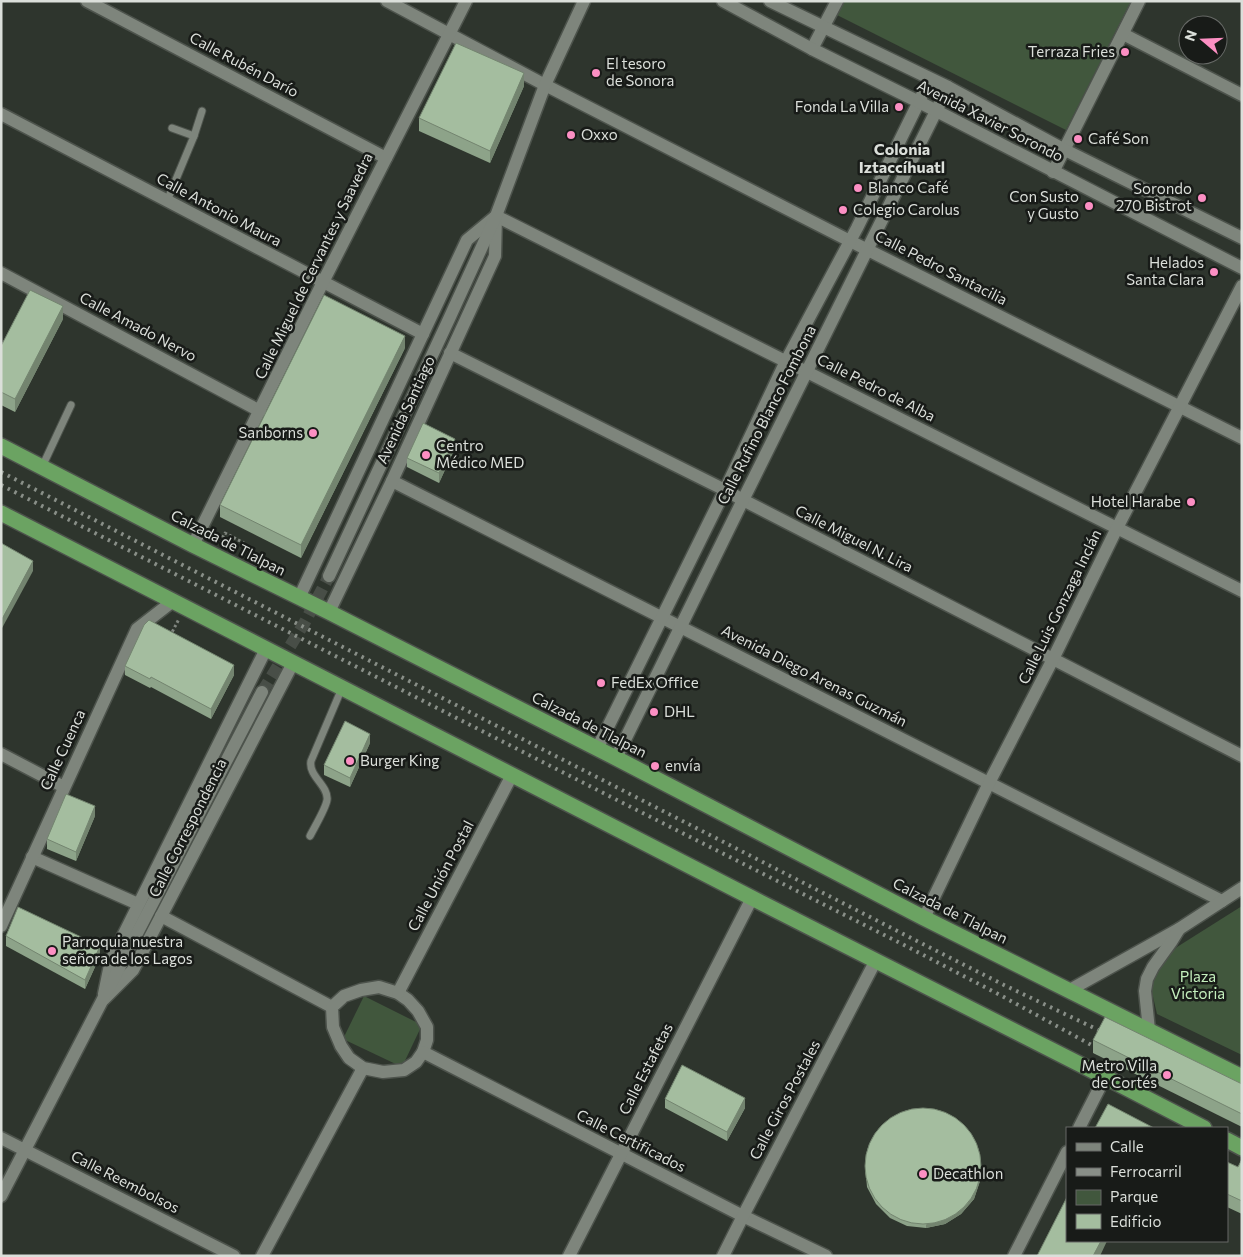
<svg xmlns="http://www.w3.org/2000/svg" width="1243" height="1257" font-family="Commissioner,sans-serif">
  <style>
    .green { fill: #41573d }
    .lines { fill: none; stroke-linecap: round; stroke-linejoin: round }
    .secondary-tunnel { stroke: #484e47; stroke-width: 12; stroke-dasharray: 12 6; stroke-linecap: butt }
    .lane-casing { stroke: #4d534c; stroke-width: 9 }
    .street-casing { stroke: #4d534c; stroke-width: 15 }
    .secondary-casing { stroke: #4d534c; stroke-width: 15 }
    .highway-casing { stroke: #4d534c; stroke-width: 18 }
    .path { stroke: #80867f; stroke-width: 3; stroke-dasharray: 2.5 2.5; stroke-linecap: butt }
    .lane { stroke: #7e857c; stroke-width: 7 }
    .street { stroke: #7e857c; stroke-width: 12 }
    .secondary { stroke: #7e857c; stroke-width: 12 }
    .highway { stroke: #6ba362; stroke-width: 15 }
    .rail { stroke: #898f88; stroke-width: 4; stroke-dasharray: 2.5 5; stroke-linecap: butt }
    .wall { fill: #8da389 }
    .shaded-wall { fill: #73846f }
    .building { fill: #a4bd9f; stroke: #73846f }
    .poi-dot { fill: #fc8fc3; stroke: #181b18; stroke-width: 2 }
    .labels { text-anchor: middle; stroke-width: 5; stroke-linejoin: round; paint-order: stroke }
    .poi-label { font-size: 15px; fill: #dbdfda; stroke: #181b18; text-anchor: start }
    .street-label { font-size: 15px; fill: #dbdfda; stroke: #181b18 }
    .park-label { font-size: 15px; fill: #c4efbd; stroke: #181b18 }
    .neighbourhood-label { font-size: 16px; font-weight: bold; fill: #dbdfda; stroke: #181b18 }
  </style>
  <rect width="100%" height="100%" fill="#2e352d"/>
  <g class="green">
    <path d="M843 1H1131L1066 130 837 15Z"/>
    <path d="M1242 906V1055L1157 1014 1151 988 1155 976 1163 961 1177 947Z"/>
    <path d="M364 996 422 1025 402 1067 343 1039Z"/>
  </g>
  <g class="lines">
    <path class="secondary-tunnel" d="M262 692 305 622 329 576"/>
    <defs>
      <g id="lane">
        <path d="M194 136 202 111"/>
        <path d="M167 201 194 136 172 128"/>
        <path d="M42 467 71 405"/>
        <path d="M310 836C314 828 326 808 327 800 329 786 308 776 311 761L342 688"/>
      </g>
      <g id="street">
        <path d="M87 1 386 158"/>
        <path d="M387 1 545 85 850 241 1242 438"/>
        <path d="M1123 34 1242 95"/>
        <path d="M812 49 837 1"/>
        <path d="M1 114 423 334"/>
        <path d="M1053 172 1139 1"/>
        <path d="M496 216 807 372 1242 591"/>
        <path d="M1 273 260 411"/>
        <path d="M450 353 725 490 743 500 1242 756"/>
        <path d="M392 481 1222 901"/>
        <path d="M193 545 323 282 466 1"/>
        <path d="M299 598 467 240 496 216"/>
        <path d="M329 612 392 481 495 256 496 216"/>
        <path d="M597 749 725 490 786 361 857 228 930 79"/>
        <path d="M1 754 64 787"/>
        <path d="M616 758 743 500 948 87"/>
        <path d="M32 857 138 904"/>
        <path d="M161 916 332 1007"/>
        <path d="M924 918 989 783 1053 659 1117 528 1242 286"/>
        <path d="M1 926 137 629 173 601"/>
        <path d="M379 987 398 993 408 1000 418 1011 427 1027V1040L423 1052 416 1062 404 1070 383 1072 363 1068 349 1058 341 1046 333 1027 332 1007 344 996 361 990Z"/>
        <path d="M398 993 512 775"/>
        <path d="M104 994 111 960 266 649"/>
        <path d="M104 999 133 970 293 663"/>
        <path d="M423 1052 743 1216 826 1256"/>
        <path d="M1079 1128 1105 1077"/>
        <path d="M1 1138 234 1256"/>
        <path d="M262 1256 363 1068"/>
        <path d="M569 1256 752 898"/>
        <path d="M723 1256 743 1216 876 960"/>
        <path d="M1014 1256 1067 1152"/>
      </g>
      <g id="secondary">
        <path d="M723 1 812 49 919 102 1242 268"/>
        <path d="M770 1 948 87 1065 150 1242 238"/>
        <path d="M329 576 449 319 496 216 545 85 584 1"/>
        <path d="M1068 991 1179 929 1242 888"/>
        <path d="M1149 1030 1145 991 1147 979 1153 967 1171 942 1179 929"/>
        <path d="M1 1196 262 692"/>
      </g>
      <g id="highway">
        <path d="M1 446 193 545 329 612 616 758 924 918 1242 1077"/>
        <path d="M1 513 752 898 1105 1077 1204 1128"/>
        <path d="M1227 1140 1242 1148"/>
      </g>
    </defs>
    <use href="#lane" class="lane-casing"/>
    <use href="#street" class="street-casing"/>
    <use href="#secondary" class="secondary-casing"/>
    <use href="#highway" class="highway-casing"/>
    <g class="path">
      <path d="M220 542 225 533 244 543"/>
      <path d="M170 636 179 619"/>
    </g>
    <use href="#lane" class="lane"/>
    <use href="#street" class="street"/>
    <use href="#secondary" class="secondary"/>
    <use href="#highway" class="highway"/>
    <g class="rail">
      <path d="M1 472 913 939 1004 985 1111 1036"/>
      <path d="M1 485 615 799 908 947 1000 995 1106 1053"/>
    </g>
  </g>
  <g class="wall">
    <path d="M524 86 490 163 419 131V118Z"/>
    <path d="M63 319 15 412 1 405V346Z"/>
    <path d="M405 348 301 558 220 517V505Z"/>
    <path d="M455 448 439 483 407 467V458Z"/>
    <path d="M125 666 234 675 211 719 151 687 150 688 125 675Z"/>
    <path d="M370 743 350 787 324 775V765Z"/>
    <path d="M95 816 76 861 47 849V839Z"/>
    <path d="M6 936 100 956 85 989 6 946Z"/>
    <path d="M1093 1040 1242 1084V1127L1093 1053Z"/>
    <path d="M665 1099 745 1108 727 1141 665 1108Z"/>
    <path d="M1242 1159V1214L1227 1207V1162L1238 1167Z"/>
    <path d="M865 1164 980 1181 974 1199 961 1214 945 1224 926 1228 907 1226 890 1218 876 1204 867 1187Z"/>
  </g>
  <g class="shaded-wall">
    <path d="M524 73V86L490 163V151Z"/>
    <path d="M63 306V319L15 412V399Z"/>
    <path d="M405 336V348L301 558V545Z"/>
    <path d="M455 439V448L439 483V473Z"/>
    <path d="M33 561V571L1 630V621Z"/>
    <path d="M234 665V675L211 719V709Z"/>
    <path d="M370 734V743L350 787V778Z"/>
    <path d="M95 806V816L76 861V852Z"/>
    <path d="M100 946V956L85 989V980Z"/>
    <path d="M745 1098V1108L727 1141V1132Z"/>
    <path d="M981 1159 980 1181 974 1199 961 1214 945 1224 926 1228V1225Z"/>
    <path d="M1101 1241H1107L1100 1256H1093Z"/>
  </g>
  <g class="building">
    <path d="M456 43 524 73 490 151 419 118Z"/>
    <path d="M30 290 63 306 15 399 1 392V346Z"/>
    <path d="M324 295 405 336 301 545 220 505Z"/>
    <path d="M423 423 455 439 439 473 407 458Z"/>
    <path d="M1 543 33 561 1 621Z"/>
    <path d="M149 620 234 665 211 709 151 677 150 679 125 666 144 625Z"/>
    <path d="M345 721 370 734 350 778 324 765Z"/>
    <path d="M66 794 95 806 76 852 47 839Z"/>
    <path d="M18 907 100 946 85 980 6 936Z"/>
    <path d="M1105 1017 1242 1084V1114L1093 1040Z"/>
    <path d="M682 1065 745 1098 727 1132 665 1099Z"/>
    <path d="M1108 1104 1154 1128H1095Z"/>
    <circle cx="923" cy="1166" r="58"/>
    <path d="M1242 1159V1201L1227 1194V1162L1238 1167Z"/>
    <path d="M1067 1197V1241H1101L1093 1256H1037Z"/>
  </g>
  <g class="poi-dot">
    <circle cx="1125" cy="52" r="5"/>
    <circle cx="596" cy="73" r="5"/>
    <circle cx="899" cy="107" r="5"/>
    <circle cx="571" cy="135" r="5"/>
    <circle cx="1078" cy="139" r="5"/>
    <circle cx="858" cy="188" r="5"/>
    <circle cx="1202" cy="198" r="5"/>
    <circle cx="1089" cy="206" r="5"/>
    <circle cx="843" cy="210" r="5"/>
    <circle cx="1214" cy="272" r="5"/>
    <circle cx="313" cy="433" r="5"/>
    <circle cx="426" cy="455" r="5"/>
    <circle cx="1191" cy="502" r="5"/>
    <circle cx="601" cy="683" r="5"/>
    <circle cx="654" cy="712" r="5"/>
    <circle cx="350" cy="761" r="5"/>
    <circle cx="655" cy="766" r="5"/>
    <circle cx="52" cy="951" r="5"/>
    <circle cx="1167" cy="1075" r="5"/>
    <circle cx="923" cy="1174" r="5"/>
  </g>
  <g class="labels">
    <g class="poi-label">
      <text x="1115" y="57" text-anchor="end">Terraza Fries</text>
      <text x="606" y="69">El tesoro<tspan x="606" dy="17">de Sonora</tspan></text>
      <text x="889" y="112" text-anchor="end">Fonda La Villa</text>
      <text x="581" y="140">Oxxo</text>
      <text x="1088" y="144">Café Son</text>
      <text x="868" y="193">Blanco Café</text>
      <text x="1192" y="194" text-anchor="end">Sorondo<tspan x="1192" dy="17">270 Bistrot</tspan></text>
      <text x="1079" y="202" text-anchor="end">Con Susto<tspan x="1079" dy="17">y Gusto</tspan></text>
      <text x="853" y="215">Colegio Carolus</text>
      <text x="1204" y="268" text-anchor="end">Helados<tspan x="1204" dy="17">Santa Clara</tspan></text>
      <text x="303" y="438" text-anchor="end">Sanborns</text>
      <text x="436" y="451">Centro<tspan x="436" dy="17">Médico MED</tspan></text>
      <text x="1181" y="507" text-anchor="end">Hotel Harabe</text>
      <text x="611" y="688">FedEx Office</text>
      <text x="664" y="717">DHL</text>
      <text x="360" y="766">Burger King</text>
      <text x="665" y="771">envía</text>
      <text x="62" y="947">Parroquia nuestra<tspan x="62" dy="17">señora de los Lagos</tspan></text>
      <text x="1157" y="1071" text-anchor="end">Metro Villa<tspan x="1157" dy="17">de Cortés</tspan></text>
      <text x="933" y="1179">Decathlon</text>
    </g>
    <g class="street-label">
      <text transform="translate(244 65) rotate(28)" y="5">Calle Rubén Darío</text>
      <text transform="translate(990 121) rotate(27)" y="5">Avenida Xavier Sorondo</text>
      <text transform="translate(219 210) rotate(28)" y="5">Calle Antonio Maura</text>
      <text transform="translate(314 266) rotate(-64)" y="5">Calle Miguel de Cervantes y Saavedra</text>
      <text transform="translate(941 268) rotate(27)" y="5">Calle Pedro Santacilia</text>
      <text transform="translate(138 327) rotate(28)" y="5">Calle Amado Nervo</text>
      <text transform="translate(876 388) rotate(27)" y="5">Calle Pedro de Alba</text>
      <text transform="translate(406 410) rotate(-65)" y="5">Avenida Santiago</text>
      <text transform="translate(767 415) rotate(-63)" y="5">Calle Rufino Blanco Fombona</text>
      <text transform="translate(854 539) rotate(27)" y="5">Calle Miguel N. Lira</text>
      <text transform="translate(228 543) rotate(27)" y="5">Calzada de Tlalpan</text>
      <text transform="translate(1060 607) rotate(-64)" y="5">Calle Luis Gonzaga Inclán</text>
      <text transform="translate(814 676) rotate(27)" y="5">Avenida Diego Arenas Guzmán</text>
      <text transform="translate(589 725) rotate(27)" y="5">Calzada de Tlalpan</text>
      <text transform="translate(63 750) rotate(-65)" y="5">Calle Cuenca</text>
      <text transform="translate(188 828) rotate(-63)" y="5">Calle Correspondencia</text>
      <text transform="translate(441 876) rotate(-62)" y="5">Calle Unión Postal</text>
      <text transform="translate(950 911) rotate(27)" y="5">Calzada de Tlalpan</text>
      <text transform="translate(646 1069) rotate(-63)" y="5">Calle Estafetas</text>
      <text transform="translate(785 1100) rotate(-62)" y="5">Calle Giros Postales</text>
      <text transform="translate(631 1141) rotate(27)" y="5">Calle Certificados</text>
      <text transform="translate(125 1182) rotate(27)" y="5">Calle Reembolsos</text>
    </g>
    <g class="park-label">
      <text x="1198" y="982">Plaza<tspan x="1198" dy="17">Victoria</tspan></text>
    </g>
    <g class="neighbourhood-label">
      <text x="902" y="155">Colonia<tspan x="902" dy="18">Iztaccíhuatl</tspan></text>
    </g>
  </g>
  <rect width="1243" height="1257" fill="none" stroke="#dbdfda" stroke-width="5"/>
  <rect x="1066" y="1127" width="162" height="115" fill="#181b18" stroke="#666966"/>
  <rect x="1076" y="1143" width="25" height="8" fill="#7e857c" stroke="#666966"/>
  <text x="1110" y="1152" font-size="15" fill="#dbdfda">Calle</text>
  <rect x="1076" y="1168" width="25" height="8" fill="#898f88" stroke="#666966"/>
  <text x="1110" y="1177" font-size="15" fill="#dbdfda">Ferrocarril</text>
  <rect x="1076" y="1190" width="25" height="15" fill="#41573d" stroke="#666966"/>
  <text x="1110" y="1202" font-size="15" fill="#dbdfda">Parque</text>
  <rect x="1076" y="1214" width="25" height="15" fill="#a4bd9f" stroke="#666966"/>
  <text x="1110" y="1227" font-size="15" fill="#dbdfda">Edificio</text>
  <g transform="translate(1203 40) rotate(289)"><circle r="24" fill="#181b18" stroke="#666966"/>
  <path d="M0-4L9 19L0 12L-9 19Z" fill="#fc8fc3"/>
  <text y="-8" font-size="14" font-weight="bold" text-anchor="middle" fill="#dbdfda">N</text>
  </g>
</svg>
